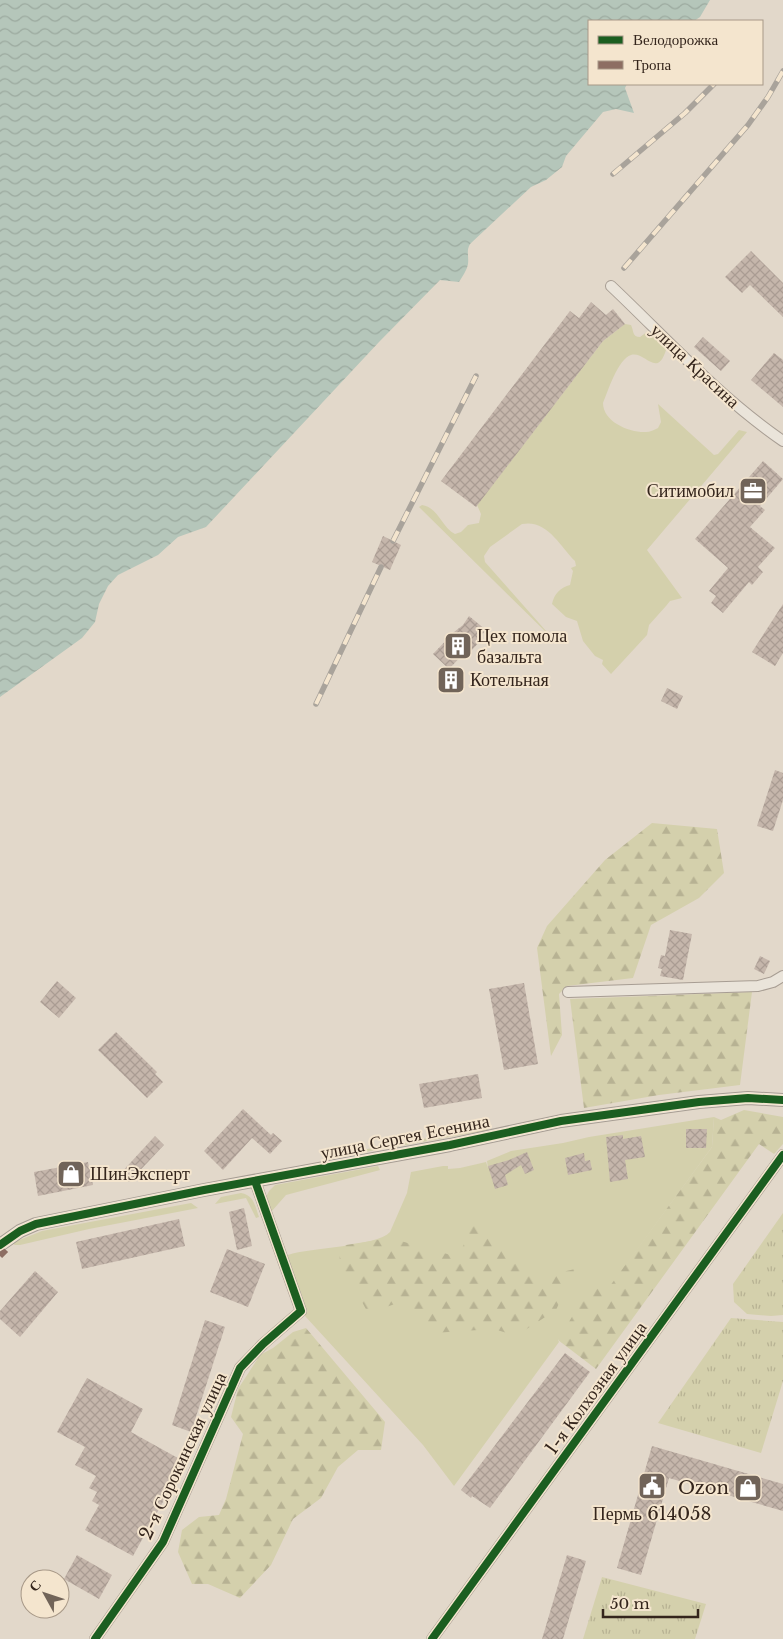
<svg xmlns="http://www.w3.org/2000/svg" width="783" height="1639" font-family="'Libre Baskerville',serif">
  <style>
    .green { fill: #d4d0ac }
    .forest { fill: url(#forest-firs) }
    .park { fill: url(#park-tufts) }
    .water { fill: url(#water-waves) }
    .building { fill: url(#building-cross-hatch) }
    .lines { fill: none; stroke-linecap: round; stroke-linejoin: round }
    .minor-casing { stroke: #a79d93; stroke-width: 12 }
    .tertiary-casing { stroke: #a79d93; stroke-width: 14 }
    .minor { stroke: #eae4da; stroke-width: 10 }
    .tertiary { stroke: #eae4da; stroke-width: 12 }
    .rail-casing { stroke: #a9a39b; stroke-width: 5.5 }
    .rail { stroke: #f4e5ce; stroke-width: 4; stroke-dasharray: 11; stroke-linecap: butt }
    .quiet { stroke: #8d6e63; stroke-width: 6; stroke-dasharray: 12 6; stroke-linecap: butt }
    .cycleway-casing { stroke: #f4e5ce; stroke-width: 11 }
    .cycleway { stroke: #1b5e20; stroke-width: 8 }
    .labels { text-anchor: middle; stroke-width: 4; stroke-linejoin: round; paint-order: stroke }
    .street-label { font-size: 18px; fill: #34251c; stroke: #f4e5ce }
    .poi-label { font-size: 18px; fill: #34251c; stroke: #f4e5ce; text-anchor: start }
  </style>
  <defs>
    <pattern id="forest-firs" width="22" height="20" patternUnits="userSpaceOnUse" patternTransform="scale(1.25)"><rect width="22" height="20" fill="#d4d0ac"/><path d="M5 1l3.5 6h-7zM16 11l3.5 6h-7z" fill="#b7b293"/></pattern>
    <pattern id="park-tufts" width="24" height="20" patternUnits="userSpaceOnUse" patternTransform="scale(1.25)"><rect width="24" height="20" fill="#d4d0ac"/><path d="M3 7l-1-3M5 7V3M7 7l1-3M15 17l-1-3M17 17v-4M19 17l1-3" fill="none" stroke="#b7b293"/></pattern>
    <pattern id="water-waves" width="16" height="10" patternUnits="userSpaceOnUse" patternTransform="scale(1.25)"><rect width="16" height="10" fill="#b5c6ba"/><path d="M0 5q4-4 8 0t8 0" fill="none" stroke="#9caa9f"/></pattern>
    <pattern id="building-cross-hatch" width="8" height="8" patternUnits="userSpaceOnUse" patternTransform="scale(1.25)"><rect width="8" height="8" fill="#c5b6ab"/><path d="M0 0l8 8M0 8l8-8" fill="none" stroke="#aa9c93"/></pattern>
  </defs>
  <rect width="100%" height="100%" fill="#e2d8ca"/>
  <g class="green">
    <path d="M625 324 631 325C634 331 632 337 640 337L647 332C655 335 661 342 666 350 657 379 645 351 631 355 618 359 608 391 603 403 603 422 630 433 646 432 650 432 654 430 658 428L661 422 658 404 714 455 718 454 739 430 747 432 647 550 682 598 670 601 666 606 649 625 647 635 611 674 602 664 603 660 595 656 583 641 577 621 566 617 552 604C554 594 561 587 570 585L573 571 571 568 576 566 575 561C560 546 547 519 522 524L490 547 484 556 485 562 554 640 419 507 422 505C438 507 442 528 455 534L461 532 468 525 479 523 481 514 477 505 603 341Z"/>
    <path d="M714 1117 712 1147 607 1291 558 1340 559 1342 454 1486 423 1445 305 1316C308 1295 288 1276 288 1255 311 1247 376 1247 390 1232L407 1193 411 1172 443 1166H448V1169L460 1168 486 1162 488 1168 487 1161 511 1151 563 1143 589 1137Z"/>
    <path d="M487 1129 488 1130 384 1149V1145Z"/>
    <path d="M375 1148 376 1150 355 1154 336 1153Z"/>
    <path d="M378 1166 380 1170 286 1195 271 1212 266 1197 269 1191 275 1185Z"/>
    <path d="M241 1193C254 1195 255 1206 259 1217L256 1218 246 1198 215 1204 221 1197Z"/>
    <path d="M191 1203 198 1208 89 1229 20 1245H15L12 1243 42 1231Z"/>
  </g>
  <g class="forest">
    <path d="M652 823 717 829 724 873 699 898 651 925 633 978 567 986 559 994 562 1035 551 1056 537 948 547 926 605 860Z"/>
    <path d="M752 992 740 1085 659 1095 584 1108 570 999Z"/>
    <path d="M744 1110 783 1117V1144L774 1154 759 1144 596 1369 558 1340 590 1287 607 1290 712 1147 714 1117 721 1120Z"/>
    <path d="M470 1222 500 1237 532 1279 575 1269 556 1310 516 1336 494 1329 433 1333 404 1301 368 1313 354 1287 339 1272 340 1251 346 1245 390 1238 458 1257 464 1244Z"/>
    <path d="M306 1328 385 1422 381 1450H358L338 1467 321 1498 293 1519 271 1565 240 1598 208 1584H192L178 1552 182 1530 199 1517 219 1515 226 1499 243 1434 231 1417 238 1389 260 1355 273 1348 293 1332Z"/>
  </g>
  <g class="park">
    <path d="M783 1213V1315L771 1316 747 1314 734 1302 733 1284Z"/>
    <path d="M731 1318 783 1322V1381L761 1453 658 1423Z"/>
    <path d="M602 1577 706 1604 695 1639H583Z"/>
  </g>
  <path class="water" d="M0 0H710L700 17 694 21H589V84H627L625 88 634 113 616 109 603 112 566 156 562 167 546 180 531 187 470 244C466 251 469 256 468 264 467 270 462 277 459 282L440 280 379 342 206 527 178 537 158 555 118 575 108 586 99 604 95 622 82 638 0 697Z"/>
  <g class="building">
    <path d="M751 251 783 283V317L750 285 742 293 725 277Z"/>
    <path d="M591 302 606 315 613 309 625 324 603 341 476 507 441 481 570 311 579 318Z"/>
    <path d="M703 337 730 361 721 371 694 347Z"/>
    <path d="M774 353 783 360V407L751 380Z"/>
    <path d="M763 461 783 479 760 506 765 510 750 527 775 548 758 567 763 572 752 585 749 582 723 613 711 603 716 596 709 591 728 568 695 539Z"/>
    <path d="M383 536 401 545 390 570 372 562Z"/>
    <path d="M783 604V653L775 666 752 652Z"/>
    <path d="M469 616 486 630 480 637 482 639 471 651 469 648 449 669 433 654 454 632 463 625Z"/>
    <path d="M667 688 683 696 677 709 661 701Z"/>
    <path d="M775 770 783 773V800L773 831 757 826Z"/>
    <path d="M670 930 692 934 683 980 660 976 662 969 658 968 661 955 665 956Z"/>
    <path d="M760 956 770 961 764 974 754 969Z"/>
    <path d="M57 981 76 998 59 1018 40 1002Z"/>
    <path d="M524 983 538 1064 504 1070 489 989Z"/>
    <path d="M116 1032 157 1072 155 1074 163 1082 147 1098 98 1050Z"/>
    <path d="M478 1074 482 1098 424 1108 419 1084Z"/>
    <path d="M243 1109 271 1135 273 1133 282 1141 270 1154 252 1138 223 1170 204 1151Z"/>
    <path d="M686 1129H707L706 1148H686Z"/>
    <path d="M623 1135V1139L641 1136 645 1157 625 1160 628 1179 610 1182 606 1137Z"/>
    <path d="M155 1136 164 1145 129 1182 120 1174Z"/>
    <path d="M527 1152 534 1170 525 1174 521 1165 505 1175 508 1185 495 1189 488 1166 509 1160Z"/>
    <path d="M584 1153 585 1161 590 1160 592 1170 568 1175 565 1158Z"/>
    <path d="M88 1162 93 1185 38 1196 34 1172Z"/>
    <path d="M244 1208 252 1246 237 1250 229 1212Z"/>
    <path d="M179 1219 185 1246 82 1269 76 1242Z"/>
    <path d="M227 1249 265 1264 248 1307 210 1292Z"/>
    <path d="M35 1271 58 1292 20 1337 0 1319V1311Z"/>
    <path d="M205 1320 225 1327 191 1432 172 1425Z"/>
    <path d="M565 1353 590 1372 490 1508 472 1496 471 1498 461 1490Z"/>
    <path d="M87 1378 143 1409 131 1432 185 1462 133 1556 85 1530 99 1505 92 1501 97 1492 89 1488 96 1476 75 1465 85 1447 57 1432Z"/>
    <path d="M652 1446 783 1484V1511L669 1478 641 1575 617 1568Z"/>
    <path d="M77 1555 112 1575 99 1599 64 1579Z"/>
    <path d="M567 1555 586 1561 563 1639H542Z"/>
  </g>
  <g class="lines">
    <defs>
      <g id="minor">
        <path d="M611 286C667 339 719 397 783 441"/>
        <path d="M568 992 758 986 773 982 783 976"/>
        <path d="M95 1639 163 1542 240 1368 263 1344 301 1311 255 1181"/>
        <path d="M432 1639 783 1155"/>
      </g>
      <path id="tertiary" d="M0 1245 20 1231 36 1224 204 1190 450 1145 561 1121 699 1102 748 1098 783 1100"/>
    </defs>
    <use href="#minor" class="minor-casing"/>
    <use href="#tertiary" class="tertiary-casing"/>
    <use href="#minor" class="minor"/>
    <use href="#tertiary" class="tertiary"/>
    <defs>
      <g id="rail">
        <path d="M613 174 685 113 714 84"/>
        <path d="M624 268 748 125 768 97 783 71"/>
        <path d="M393 541 476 376"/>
        <path d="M316 704 381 567"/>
      </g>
    </defs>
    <use href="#rail" class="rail-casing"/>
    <use href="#rail" class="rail"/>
    <path class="quiet" d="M0 1256 6 1250"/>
    <defs>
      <g id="cycleway">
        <path d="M0 1245 20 1231 36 1224 204 1190 450 1145 561 1121 699 1102 748 1098 783 1100"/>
        <path d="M95 1639 163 1542 240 1368 263 1344 301 1311 255 1181"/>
        <path d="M432 1639 783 1155"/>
      </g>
    </defs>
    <use href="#cycleway" class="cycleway-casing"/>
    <use href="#cycleway" class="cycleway"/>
  </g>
  <defs>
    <symbol id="office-square" viewBox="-11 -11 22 22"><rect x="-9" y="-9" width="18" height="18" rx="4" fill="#716459" stroke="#f4e5ce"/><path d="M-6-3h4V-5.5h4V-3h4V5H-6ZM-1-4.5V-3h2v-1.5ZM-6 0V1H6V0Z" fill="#fff"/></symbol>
    <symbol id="building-square" viewBox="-11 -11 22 22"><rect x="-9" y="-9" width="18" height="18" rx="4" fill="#716459" stroke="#f4e5ce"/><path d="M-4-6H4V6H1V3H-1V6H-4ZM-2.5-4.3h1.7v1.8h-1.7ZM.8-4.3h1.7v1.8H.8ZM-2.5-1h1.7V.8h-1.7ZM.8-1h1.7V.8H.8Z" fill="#fff"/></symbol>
    <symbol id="shop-square" viewBox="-11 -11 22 22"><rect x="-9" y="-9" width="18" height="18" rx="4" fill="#716459" stroke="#f4e5ce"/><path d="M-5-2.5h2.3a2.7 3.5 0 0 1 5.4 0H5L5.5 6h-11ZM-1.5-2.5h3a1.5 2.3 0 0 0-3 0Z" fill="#fff"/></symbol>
    <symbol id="civic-square" viewBox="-11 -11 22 22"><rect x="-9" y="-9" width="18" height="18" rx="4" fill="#716459" stroke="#f4e5ce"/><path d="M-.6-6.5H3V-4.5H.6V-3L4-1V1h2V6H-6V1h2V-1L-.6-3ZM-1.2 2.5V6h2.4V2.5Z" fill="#fff"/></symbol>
  </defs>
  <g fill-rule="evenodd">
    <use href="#office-square" x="737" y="475" width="32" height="32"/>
    <use href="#building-square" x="442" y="630" width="32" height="32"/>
    <use href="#building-square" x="435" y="664" width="32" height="32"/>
    <use href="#shop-square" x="55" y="1158" width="32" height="32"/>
    <use href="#civic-square" x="636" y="1470" width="32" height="32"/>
    <use href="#shop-square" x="732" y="1472" width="32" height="32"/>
  </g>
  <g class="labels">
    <g class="street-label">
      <text transform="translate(695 366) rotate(43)" y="6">улица Красина</text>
      <text transform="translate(405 1137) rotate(-11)" y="6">улица Сергея Есенина</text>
      <text transform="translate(596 1388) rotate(-54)" y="6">1-я Колхозная улица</text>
      <text transform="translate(183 1456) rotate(-65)" y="6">2-я Сорокинская улица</text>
    </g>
    <g class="poi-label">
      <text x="734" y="497" text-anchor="end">Ситимобил</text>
      <text x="477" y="642">Цех помола<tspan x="477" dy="21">базальта</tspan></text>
      <text x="470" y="686">Котельная</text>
      <text x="90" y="1180">ШинЭксперт</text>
      <text x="729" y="1494" text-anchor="end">Ozon</text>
      <text x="652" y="1520" text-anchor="middle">Пермь 614058</text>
    </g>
  </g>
  <rect x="588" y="20" width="175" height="65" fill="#f4e5ce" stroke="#a79887"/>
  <rect x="598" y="36" width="25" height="8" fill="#1b5e20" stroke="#a79887"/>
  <text x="633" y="45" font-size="15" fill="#34251c">Велодорожка</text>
  <rect x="598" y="61" width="25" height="8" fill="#8d6e63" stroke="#a79887"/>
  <text x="633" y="70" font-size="15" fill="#34251c">Тропа</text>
  <g transform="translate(45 1594) rotate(310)"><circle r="24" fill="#f4e5ce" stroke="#a79887"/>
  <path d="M0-4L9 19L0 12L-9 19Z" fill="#716459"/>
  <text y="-8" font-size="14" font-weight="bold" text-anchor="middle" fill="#34251c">С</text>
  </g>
  <path d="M603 1609v8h95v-8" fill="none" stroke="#34251c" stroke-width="2.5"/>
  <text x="610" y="1609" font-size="15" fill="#34251c" stroke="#f4e5ce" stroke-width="4" paint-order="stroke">50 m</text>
</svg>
